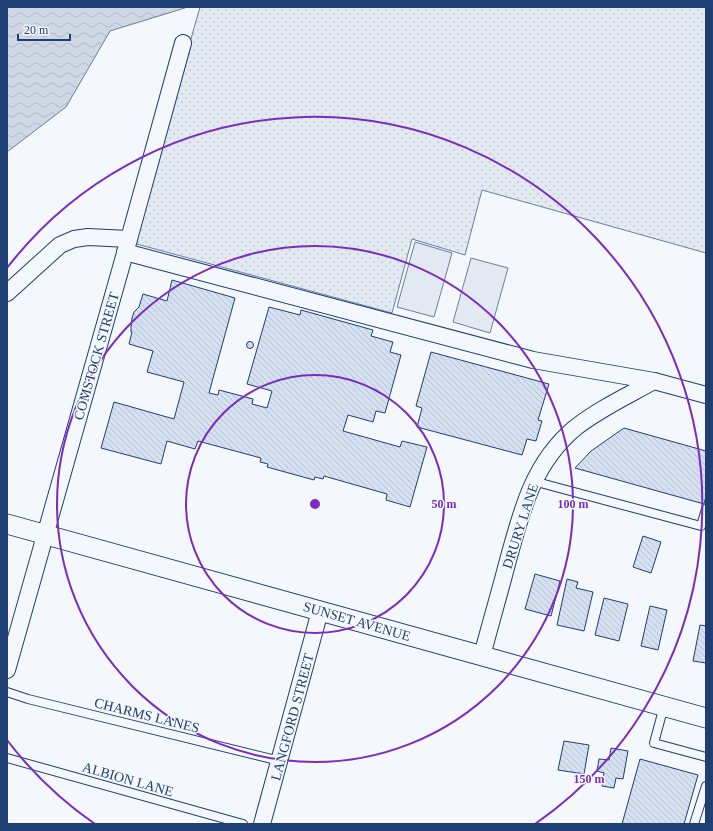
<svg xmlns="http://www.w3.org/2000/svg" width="713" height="831" font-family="Georgia,serif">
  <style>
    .green { fill: url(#green-dots); stroke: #687fa3 }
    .pitch { fill: #e3e9f0; stroke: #687fa3 }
    .water { fill: url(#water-waves); stroke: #687fa3 }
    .building { fill: url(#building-back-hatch); stroke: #1d3f73 }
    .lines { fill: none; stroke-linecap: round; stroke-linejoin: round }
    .service-casing { stroke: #1d3f73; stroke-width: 10 }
    .minor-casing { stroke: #1d3f73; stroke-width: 18 }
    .tertiary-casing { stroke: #1d3f73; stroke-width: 21 }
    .service { stroke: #f4f7fb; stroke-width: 8 }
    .minor { stroke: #f4f7fb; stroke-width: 16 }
    .tertiary { stroke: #f4f7fb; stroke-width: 19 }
    .ring { fill: none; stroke: #7b2cbf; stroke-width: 2 }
    .labels { text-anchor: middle; stroke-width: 3; stroke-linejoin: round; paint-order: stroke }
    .street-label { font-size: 14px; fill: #1d3f73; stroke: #f4f7fb }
    .centre { fill: #7b2cbf; stroke: #f4f7fb; stroke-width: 2 }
    .ring-label { font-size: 12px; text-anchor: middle; font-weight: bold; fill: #7b2cbf; stroke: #f4f7fb; stroke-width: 3; stroke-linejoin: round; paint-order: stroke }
  </style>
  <defs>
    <pattern id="green-dots" width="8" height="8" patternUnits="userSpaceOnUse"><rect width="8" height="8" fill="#e3e9f0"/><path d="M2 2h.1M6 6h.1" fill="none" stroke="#c2c9d1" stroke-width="1.8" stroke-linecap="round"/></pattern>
    <pattern id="water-waves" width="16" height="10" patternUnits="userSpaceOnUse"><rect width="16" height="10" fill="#cfd7e4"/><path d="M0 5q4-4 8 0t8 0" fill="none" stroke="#b1bac7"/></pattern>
    <pattern id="building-back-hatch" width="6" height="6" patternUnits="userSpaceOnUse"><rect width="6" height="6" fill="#d5e0f0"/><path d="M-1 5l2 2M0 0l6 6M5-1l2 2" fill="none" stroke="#b6c1d1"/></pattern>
  </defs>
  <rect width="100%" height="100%" fill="#f4f7fb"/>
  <path class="green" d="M200 7H706V253L482 190 465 255 412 239 392 313 133 243Z"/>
  <g class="pitch">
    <path d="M415 242 452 253 434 317 397 307Z"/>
    <path d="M471 258 508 268 490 333 453 322Z"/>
  </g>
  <path class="water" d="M7 7H188L110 31 66 107 7 152Z"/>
  <g class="building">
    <path d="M172 280 235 298 209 393 218 395 219 390 253 399 252 404 267 408 272 391 247 384 269 307 300 315 301 310 373 330 371 336 393 342 390 352 401 355 385 413 376 411 373 422 348 415 343 431 400 447 402 441 427 447 410 507 386 500 387 494 324 476 323 479 315 477 314 480 267 467 268 464 260 462 261 458 198 441 195 449 167 441 161 464 101 448 114 402 174 419 184 382 147 372 153 351 129 344 132 332H131V328L132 318 134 312 139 307 143 294 167 301Z"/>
    <circle cx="250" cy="345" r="3.5"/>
    <path d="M431 352 549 384 538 420 542 421 536 441 527 439 522 455 417 427 422 408 416 406Z"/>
    <path d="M624 428 706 451V496L704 504 575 468 591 451Z"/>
    <path d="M643 536 661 542 651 573 633 567Z"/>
    <path d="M535 574 560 581 551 616 525 609Z"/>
    <path d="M567 579 578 582 576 588 593 592 584 631 557 625Z"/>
    <path d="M604 598 628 604 619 641 595 635Z"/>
    <path d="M650 606 667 610 658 650 641 646Z"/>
    <path d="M700 625 706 626V663L693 661Z"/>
    <path d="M564 741 589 745 584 774 558 770Z"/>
    <path d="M611 748 628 751 623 779 616 778 614 788 602 786 604 773 597 771 599 759 609 760Z"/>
    <path d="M640 759 698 775 684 824H622Z"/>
  </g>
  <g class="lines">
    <defs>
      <g id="service">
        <path d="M533 481 701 526 706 509"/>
        <path d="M7 692 28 699 280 761"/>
        <path d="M664 706 654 743 706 757"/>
        <path d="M7 758 243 824"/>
        <path d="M694 824 706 786"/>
      </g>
      <g id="minor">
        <path d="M125 252 533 360 654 381 706 395"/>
        <path d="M7 293 60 245 74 239 88 237 129 239"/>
        <path d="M482 656C490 625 499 595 507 564 521 513 532 464 575 428 599 409 627 396 654 381"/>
        <path d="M7 670 129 239 183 43"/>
        <path d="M262 824 320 611"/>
      </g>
      <path id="tertiary" d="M7 524 706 718"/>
    </defs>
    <use href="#service" class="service-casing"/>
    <use href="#minor" class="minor-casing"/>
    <use href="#tertiary" class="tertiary-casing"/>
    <use href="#service" class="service"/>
    <use href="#minor" class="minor"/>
    <use href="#tertiary" class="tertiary"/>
  </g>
  <g class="ring">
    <circle cx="315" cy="504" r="129"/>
    <circle cx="315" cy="504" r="258"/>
    <path d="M95 824A388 388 0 0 1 7 740M7 268A388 388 0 1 1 535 824"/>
  </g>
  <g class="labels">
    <g class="street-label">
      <text transform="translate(96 356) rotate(-74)" y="5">COMSTOCK STREET</text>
      <text transform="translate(520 526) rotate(-72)" y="5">DRURY LANE</text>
      <text transform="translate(357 621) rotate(16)" y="5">SUNSET AVENUE</text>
      <text transform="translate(147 715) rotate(14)" y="5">CHARMS LANES</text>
      <text transform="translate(292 717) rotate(-75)" y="5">LANGFORD STREET</text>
      <text transform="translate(128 779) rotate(16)" y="5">ALBION LANE</text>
    </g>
  </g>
  <circle cx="315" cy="504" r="6" class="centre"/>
  <g class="ring-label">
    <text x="444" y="508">50 m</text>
    <text x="573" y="508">100 m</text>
    <text x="589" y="783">150 m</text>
  </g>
  <rect width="713" height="831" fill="none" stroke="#1d3f73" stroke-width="16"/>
  <path d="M18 34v6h52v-6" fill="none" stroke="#1d3f73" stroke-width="2"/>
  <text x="24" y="34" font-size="12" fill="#1d3f73" stroke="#f4f7fb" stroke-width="3" paint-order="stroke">20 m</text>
</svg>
